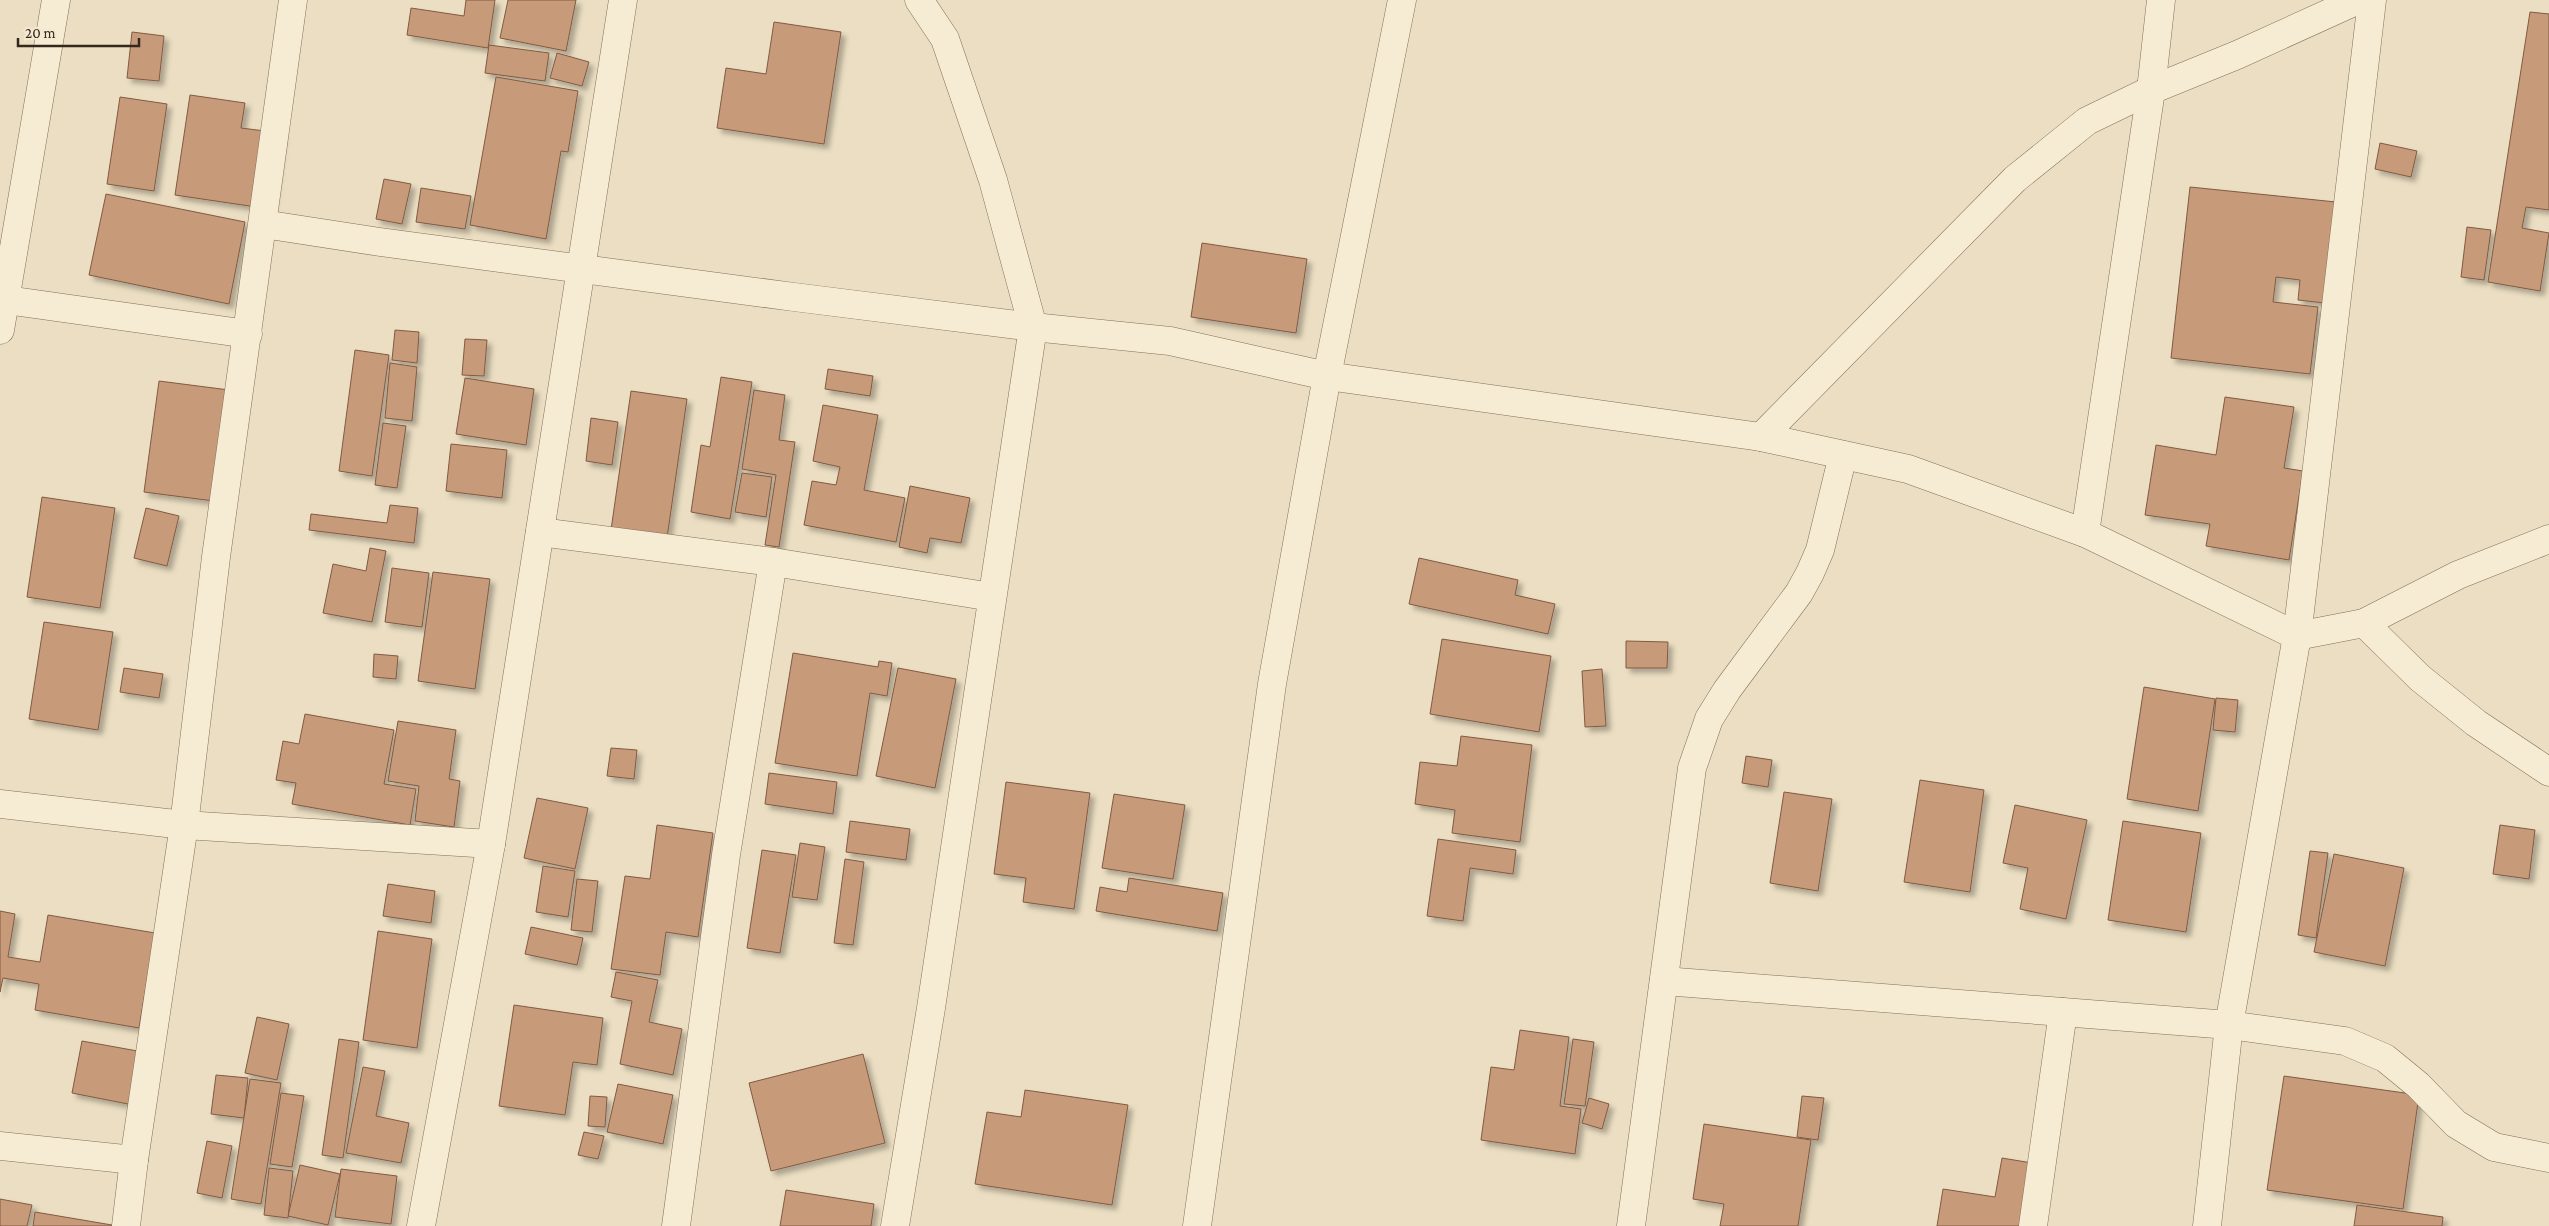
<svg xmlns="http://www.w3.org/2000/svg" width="2549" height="1226" font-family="'Crimson Pro',serif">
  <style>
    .building { fill: #c79a7a; stroke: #815a42; filter: url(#shadow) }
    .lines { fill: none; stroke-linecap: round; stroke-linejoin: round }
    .street-casing { stroke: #83705a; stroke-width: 29 }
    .street { stroke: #f6ecd4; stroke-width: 28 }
  </style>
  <defs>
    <filter id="shadow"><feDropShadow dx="4.5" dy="4.5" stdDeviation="2.5" flood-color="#0004"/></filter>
  </defs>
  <rect width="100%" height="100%" fill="#ebdec2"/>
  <g class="building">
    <path d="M466 0H495L488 48 407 35 411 8 464 16Z"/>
    <path d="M508 0H576L566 51 500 38Z"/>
    <path d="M2530 12 2549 14V210L2526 207 2522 228 2549 233 2540 291 2488 282Z"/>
    <path d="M774 22 841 32 824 144 717 128 726 68 766 74Z"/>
    <path d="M132 32 164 36 159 81 127 78Z"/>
    <path d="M489 45 549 53 545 81 485 73Z"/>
    <path d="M557 53 589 62 582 86 550 78Z"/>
    <path d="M496 77 578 91 568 152 561 151 546 239 470 225Z"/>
    <path d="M190 95 245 103 241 128 281 133 270 209 175 195Z"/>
    <path d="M120 97 167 104 154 191 107 184Z"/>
    <path d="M2380 143 2417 151 2411 177 2375 169Z"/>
    <path d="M384 179 411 184 402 224 376 219Z"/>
    <path d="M2190 187 2336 202 2325 303 2298 300 2300 280 2276 277 2273 302 2318 307 2310 374 2171 358Z"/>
    <path d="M421 188 471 196 465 229 416 222Z"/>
    <path d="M106 194 245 222 229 304 89 275Z"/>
    <path d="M2467 227 2491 230 2484 280 2461 277Z"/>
    <path d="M1202 243 1307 259 1296 333 1191 317Z"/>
    <path d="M395 330 419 332 417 363 392 360Z"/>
    <path d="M465 339 487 340 484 376 462 375Z"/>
    <path d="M355 350 389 355 372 476 339 471Z"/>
    <path d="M390 363 417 367 412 421 385 418Z"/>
    <path d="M828 369 873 376 870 396 825 389Z"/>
    <path d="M721 377 752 382 730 519 691 512 701 445 710 447Z"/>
    <path d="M465 378 534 389 526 445 456 434Z"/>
    <path d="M159 381 229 390 214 501 144 492Z"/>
    <path d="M754 390 785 395 779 440 795 442 779 547 765 545 776 475 742 469Z"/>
    <path d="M631 391 687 399 667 538 611 530Z"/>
    <path d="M2225 397 2294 407 2284 468 2303 471 2289 560 2206 546 2210 524 2145 515 2156 445 2216 455Z"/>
    <path d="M823 405 878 415 864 490 905 498 896 542 804 525 812 481 836 485 840 467 813 461Z"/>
    <path d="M591 418 618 422 612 465 586 461Z"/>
    <path d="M383 423 406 426 397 488 375 485Z"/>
    <path d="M451 444 507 450 502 498 446 491Z"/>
    <path d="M742 473 772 477 766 517 735 512Z"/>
    <path d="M910 486 970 498 961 543 930 538 927 553 899 547Z"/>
    <path d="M42 497 115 508 100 608 27 597Z"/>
    <path d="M390 505 418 508 414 543 309 530 311 514 387 523Z"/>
    <path d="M146 508 179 516 167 566 134 558Z"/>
    <path d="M370 548 386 551 372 622 323 613 333 564 366 571Z"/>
    <path d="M1419 558 1518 580 1515 595 1555 604 1548 634 1409 604Z"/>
    <path d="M392 568 429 573 422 627 385 622Z"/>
    <path d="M433 572 490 579 475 689 418 681Z"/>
    <path d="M44 622 113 632 98 730 29 719Z"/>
    <path d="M1442 639 1551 656 1539 732 1430 714Z"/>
    <path d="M1626 641 1668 642 1667 668H1626Z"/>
    <path d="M793 653 878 667 879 661 892 663 887 696 870 693 857 776 775 763Z"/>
    <path d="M374 654 398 656 396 679 373 677Z"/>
    <path d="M124 668 163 674 159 698 120 692Z"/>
    <path d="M898 668 956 679 935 788 876 776Z"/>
    <path d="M1602 669 1606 726 1585 727 1582 671Z"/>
    <path d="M2144 687 2215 699 2198 811 2127 799Z"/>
    <path d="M2216 698 2238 700 2235 732 2213 730Z"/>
    <path d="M305 714 394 730 384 784 416 789 410 825 292 804 296 783 276 780 283 741 299 744Z"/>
    <path d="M398 721 456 730 449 779 460 781 454 827 415 821 419 786 388 781Z"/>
    <path d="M1461 736 1532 745 1520 842 1452 833 1455 810 1415 804 1420 762 1457 766Z"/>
    <path d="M611 748 637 750 634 779 607 776Z"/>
    <path d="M1746 756 1772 760 1768 787 1742 783Z"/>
    <path d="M769 773 837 782 833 814 765 804Z"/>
    <path d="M1920 780 1984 790 1970 892 1904 882Z"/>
    <path d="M1006 782 1090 793 1074 909 1023 902 1026 878 994 874Z"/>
    <path d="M1784 792 1832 799 1818 891 1770 883Z"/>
    <path d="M1114 794 1185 805 1173 879 1102 868Z"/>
    <path d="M537 798 588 808 575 869 524 858Z"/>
    <path d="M2015 805 2087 820 2066 919 2020 909 2028 868 2003 863Z"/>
    <path d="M850 821 910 829 906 860 846 852Z"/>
    <path d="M2123 821 2201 833 2186 932 2108 920Z"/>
    <path d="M657 825 713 833 698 937 666 932 660 975 611 969 625 876 650 879Z"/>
    <path d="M2500 825 2535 830 2529 879 2493 874Z"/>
    <path d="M1438 839 1516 850 1513 874 1470 868 1463 921 1427 916Z"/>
    <path d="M800 843 825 847 817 900 792 897Z"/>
    <path d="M762 850 796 855 780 953 747 948Z"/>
    <path d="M2310 851 2328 853 2316 938 2298 935Z"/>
    <path d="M2334 854 2404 868 2385 966 2314 952Z"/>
    <path d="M845 859 864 862 853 945 834 943Z"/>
    <path d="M543 866 575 871 568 917 536 912Z"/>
    <path d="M1129 878 1223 893 1217 931 1096 911 1100 887 1127 892Z"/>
    <path d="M577 879 598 881 592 932 571 930Z"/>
    <path d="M388 884 435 891 431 923 383 916Z"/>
    <path d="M0 911 15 914 8 957 40 962 48 915 155 933 139 1028 35 1010 39 984 3 978 0 992Z"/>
    <path d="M531 927 583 938 577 965 525 954Z"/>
    <path d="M378 931 432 939 417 1048 363 1040Z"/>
    <path d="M616 972 658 980 649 1022 682 1029 673 1075 620 1064 632 1001 611 997Z"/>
    <path d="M514 1005 603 1018 597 1065 573 1062 565 1115 499 1106Z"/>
    <path d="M257 1017 289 1024 277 1080 245 1073Z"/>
    <path d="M1520 1030 1569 1037 1560 1106 1581 1109 1575 1154 1481 1140 1491 1067 1514 1070Z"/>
    <path d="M339 1039 359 1042 343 1158 322 1155Z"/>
    <path d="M1573 1039 1594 1042 1585 1106 1564 1104Z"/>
    <path d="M82 1041 143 1052 133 1105 72 1093Z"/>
    <path d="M863 1054 885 1143 771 1171 749 1083Z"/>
    <path d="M363 1067 385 1071 376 1116 409 1123 401 1163 346 1153Z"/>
    <path d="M216 1075 248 1078 244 1118 211 1114Z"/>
    <path d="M2284 1076 2419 1095 2403 1209 2267 1190Z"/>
    <path d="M250 1079 281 1083 261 1204 231 1199Z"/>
    <path d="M618 1084 673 1095 663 1144 607 1132Z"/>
    <path d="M1025 1090 1128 1105 1112 1205 975 1184 987 1112 1021 1117Z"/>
    <path d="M281 1093 304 1096 292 1167 270 1164Z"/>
    <path d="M590 1096 607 1097 605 1127 588 1126Z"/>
    <path d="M1802 1096 1824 1098 1818 1140 1797 1137Z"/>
    <path d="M1589 1098 1609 1104 1602 1129 1582 1123Z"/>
    <path d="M1704 1124 1811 1140 1798 1226H1720L1724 1204 1693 1199Z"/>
    <path d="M584 1132 604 1136 598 1159 578 1155Z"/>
    <path d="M207 1141 232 1146 222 1198 197 1193Z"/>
    <path d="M2002 1158 2044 1165 2034 1226H1937L1943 1189 1995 1197Z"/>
    <path d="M300 1165 340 1174 328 1225 288 1216Z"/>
    <path d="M269 1168 293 1171 288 1218 264 1215Z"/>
    <path d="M341 1169 397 1176 391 1224 335 1217Z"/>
    <path d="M786 1190 874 1204 871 1226H780Z"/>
    <path d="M0 1199 32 1205 27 1226H0Z"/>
    <path d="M2357 1205 2443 1217 2442 1226H2354Z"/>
    <path d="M35 1212 112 1225V1226H33Z"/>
  </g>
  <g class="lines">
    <defs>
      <g id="street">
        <path d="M263 224 380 242 794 297 1033 327 1170 341 1327 376 1761 437 1908 469 2085 533 2297 636 2364 623 2458 575 2549 539"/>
        <path d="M0 299 248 334"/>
        <path d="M0 330 56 0"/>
        <path d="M1761 437 2015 179 2087 121 2151 90 2237 55 2358 0"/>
        <path d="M540 532 773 562 992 597"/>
        <path d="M2085 533 2151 90 2161 0"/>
        <path d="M2364 623 2420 678 2476 723 2549 772"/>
        <path d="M0 804 184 825 491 844"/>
        <path d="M1664 981 2229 1025 2345 1041 2385 1058 2418 1085 2456 1124 2494 1147 2549 1158"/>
        <path d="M0 1146 134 1160"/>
        <path d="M126 1226 134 1160 184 825 216 557 293 0"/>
        <path d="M421 1226 491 844 623 0"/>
        <path d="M676 1226 726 855 773 562"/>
        <path d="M895 1226 931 1008 1033 327 993 180 945 39 919 0"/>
        <path d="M1197 1226 1272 684 1327 376 1402 0"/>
        <path d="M1631 1226 1692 768 1709 719 1727 690 1799 593 1810 573 1820 550 1843 455"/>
        <path d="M2033 1226 2063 1012"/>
        <path d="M2207 1226 2229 1025 2297 636 2372 0"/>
      </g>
    </defs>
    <use href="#street" class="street-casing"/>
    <use href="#street" class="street"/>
  </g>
  <path d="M18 38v8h121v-8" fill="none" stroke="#34281e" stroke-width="2.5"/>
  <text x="25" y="38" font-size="15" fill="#34281e" stroke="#f3e9d1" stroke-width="4" paint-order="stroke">20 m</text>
</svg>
